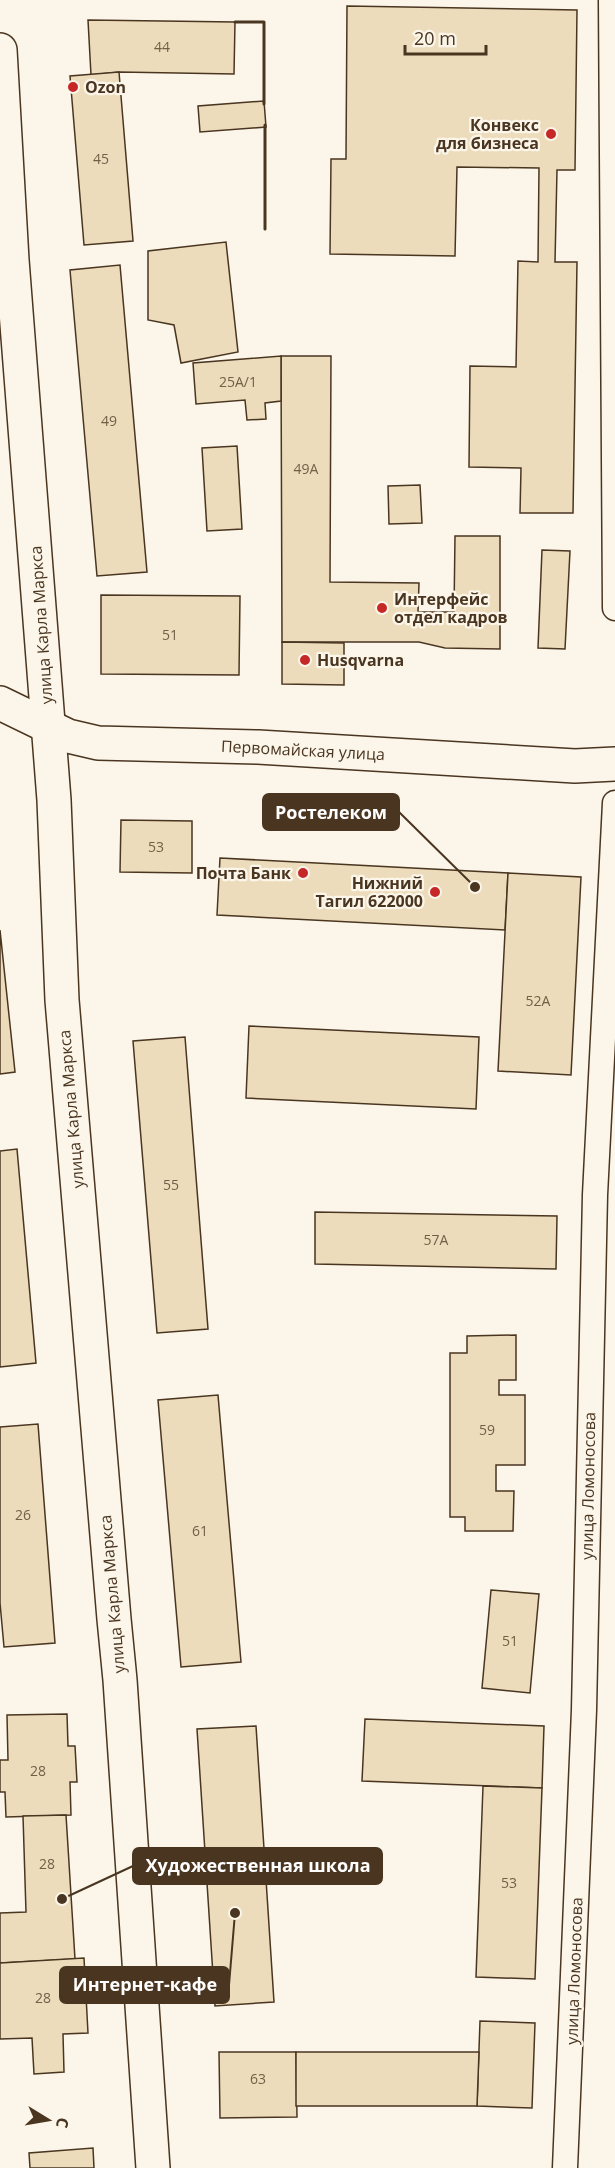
<svg xmlns="http://www.w3.org/2000/svg" width="615" height="2168" font-family="'Open Sans',sans-serif">
  <style>
    .building { fill: #ecdcbc; stroke: #4a3520; stroke-width: 1.5 }
    .lines { fill: none; stroke-linecap: round; stroke-linejoin: round }
    .street-casing { stroke: #4a3520; stroke-width: 27 }
    .secondary-casing { stroke: #4a3520; stroke-width: 36 }
    .street { stroke: #fbf6e9; stroke-width: 24 }
    .secondary { stroke: #fbf6e9; stroke-width: 33 }
    .wall { stroke: #4a3520; stroke-width: 3 }
    .poi-dot { fill: #c62828; stroke: #fbf6e9; stroke-width: 2 }
    .labels { text-anchor: middle; stroke-width: 4.5; stroke-linejoin: round; paint-order: stroke }
    .number-label { font-size: 14px; fill: #725f47 }
    .poi-label { font-size: 16px; font-weight: bold; fill: #4a3520; stroke: #fbf6e9; text-anchor: start }
    .street-label { font-size: 16px; fill: #4a3520; stroke: #fbf6e9 }
    .leader { fill: none; stroke: #4a3520; stroke-width: 2 }
    .callout-dot { fill: #4a3520; stroke: #fbf6e9; stroke-width: 2 }
    .callout { fill: #4a3520; stroke: #4a3520; stroke-width: 2 }
    .callout-label { font-size: 18px; text-anchor: middle; font-weight: bold; fill: #fff }
  </style>
  <rect width="100%" height="100%" fill="#fbf6e9"/>
  <g class="building">
    <path d="M347 6 577 10 575 170H557L555 262H577L573 513H520L521 468 469 467 470 366 516 367 518 261 538 262 539 168 457 167 455 256 330 254 331 159H346Z"/>
    <path d="M88 20 235 22 234 74 119 72 91 75Z"/>
    <path d="M119 72 133 241 84 245 70 76Z"/>
    <path d="M264 101 266 127 200 132 198 106Z"/>
    <path d="M226 242 238 352 181 363 174 325 148 320V251Z"/>
    <path d="M120 265 147 572 97 576 70 270Z"/>
    <path d="M281 356H331L330 582 419 583 418 612H454L455 536H500V649L445 648 419 642H282Z"/>
    <path d="M281 356V401L265 403 266 419 247 420 245 400 196 404 193 363Z"/>
    <path d="M237 446 242 529 207 531 202 448Z"/>
    <path d="M420 485 422 523 389 524 388 486Z"/>
    <path d="M542 550 570 551 565 649 538 648Z"/>
    <path d="M101 595 240 596 239 675 101 674Z"/>
    <path d="M282 642 344 643V685L282 684Z"/>
    <path d="M121 820 192 821V873L120 872Z"/>
    <path d="M220 858 508 873 505 930 217 915Z"/>
    <path d="M508 873 581 877 571 1075 498 1071Z"/>
    <path d="M0 930 15 1072 0 1074Z"/>
    <path d="M249 1026 479 1037 476 1109 246 1098Z"/>
    <path d="M185 1037 208 1329 157 1333 133 1041Z"/>
    <path d="M17 1149 36 1363 0 1367V1151Z"/>
    <path d="M315 1212 557 1216 556 1269 315 1264Z"/>
    <path d="M516 1335V1380H499V1395H525V1465H496V1491H514L513 1531H465V1517H450V1353H467V1336Z"/>
    <path d="M218 1395 241 1662 181 1667 158 1400Z"/>
    <path d="M38 1424 55 1643 4 1647 0 1603V1427Z"/>
    <path d="M491 1590 539 1594 530 1693 482 1688Z"/>
    <path d="M67 1714 68 1746H75L77 1782H70L71 1815 6 1817 5 1792H0V1760H8L7 1715Z"/>
    <path d="M365 1719 544 1726 542 1788 362 1781Z"/>
    <path d="M256 1726 274 2002 215 2006 197 1729Z"/>
    <path d="M483 1786 542 1788 535 1979 476 1977Z"/>
    <path d="M66 1815 75 1959 0 1963V1913L26 1912 23 1816Z"/>
    <path d="M84 1958 88 2033 63 2034 64 2072 34 2074 32 2038 0 2039V1963Z"/>
    <path d="M480 2021 535 2023 532 2108 477 2106Z"/>
    <path d="M219 2052H296L297 2117 220 2118Z"/>
    <path d="M296 2052H479L477 2106H296Z"/>
    <path d="M93 2148 94 2168H30L29 2153Z"/>
  </g>
  <g class="lines">
    <defs>
      <g id="street">
        <path d="M611 0 615 608"/>
        <path d="M565 2168 584 1710 595 1195 615 803"/>
      </g>
      <g id="secondary">
        <path d="M0 50 12 260 54 800 62 1000 114 1619 120 1680 153 2168"/>
        <path d="M0 703 68 736 98 743 258 747 575 766 615 764"/>
      </g>
    </defs>
    <use href="#street" class="street-casing"/>
    <use href="#secondary" class="secondary-casing"/>
    <use href="#street" class="street"/>
    <use href="#secondary" class="secondary"/>
    <g class="wall">
      <path d="M235 22H264V104"/>
      <path d="M265 229V125"/>
    </g>
  </g>
  <g class="poi-dot">
    <circle cx="73" cy="87" r="6"/>
    <circle cx="551" cy="134" r="6"/>
    <circle cx="382" cy="608" r="6"/>
    <circle cx="305" cy="660" r="6"/>
    <circle cx="303" cy="873" r="6"/>
    <circle cx="435" cy="892" r="6"/>
  </g>
  <g class="labels">
    <g class="number-label">
      <text x="162" y="52">44</text>
      <text x="101" y="164">45</text>
      <text x="238" y="387">25А/1</text>
      <text x="109" y="426">49</text>
      <text x="306" y="474">49А</text>
      <text x="170" y="640">51</text>
      <text x="156" y="852">53</text>
      <text x="538" y="1006">52А</text>
      <text x="171" y="1190">55</text>
      <text x="436" y="1245">57А</text>
      <text x="487" y="1435">59</text>
      <text x="23" y="1520">26</text>
      <text x="200" y="1536">61</text>
      <text x="510" y="1646">51</text>
      <text x="38" y="1776">28</text>
      <text x="47" y="1869">28</text>
      <text x="509" y="1888">53</text>
      <text x="43" y="2003">28</text>
      <text x="258" y="2084">63</text>
    </g>
    <g class="poi-label">
      <text x="85" y="93">Ozon</text>
      <text x="539" y="131" text-anchor="end">Конвекс<tspan x="539" dy="18">для бизнеса</tspan></text>
      <text x="394" y="605">Интерфейс<tspan x="394" dy="18">отдел кадров</tspan></text>
      <text x="317" y="666">Husqvarna</text>
      <text x="291" y="879" text-anchor="end">Почта Банк</text>
      <text x="423" y="889" text-anchor="end">Нижний<tspan x="423" dy="18">Тагил 622000</tspan></text>
    </g>
    <g class="street-label">
      <text transform="translate(41 625) rotate(-94)" y="6">улица Карла Маркса</text>
      <text transform="translate(303 750) rotate(3)" y="6">Первомайская улица</text>
      <text transform="translate(71 1109) rotate(-95)" y="6">улица Карла Маркса</text>
      <text transform="translate(588 1486) rotate(-89)" y="6">улица Ломоносова</text>
      <text transform="translate(112 1594) rotate(-95)" y="6">улица Карла Маркса</text>
      <text transform="translate(574 1971) rotate(-88)" y="6">улица Ломоносова</text>
    </g>
  </g>
  <path class="leader" d="M475 887L399 812M62 1899L133 1866M235 1913L229 1985"/>
  <g class="callout-dot">
    <circle cx="475" cy="887" r="6"/>
    <circle cx="62" cy="1899" r="6"/>
    <circle cx="235" cy="1913" r="6"/>
  </g>
  <g class="callout">
    <rect x="263" y="794" width="136" height="36" rx="6"/>
    <rect x="133" y="1848" width="249" height="36" rx="6"/>
    <rect x="60" y="1967" width="169" height="36" rx="6"/>
  </g>
  <g class="callout-label">
    <text x="331" y="819">Ростелеком</text>
    <text x="258" y="1872">Художественная школа</text>
    <text x="145" y="1991">Интернет-кафе</text>
  </g>
  <g transform="translate(48 2120) rotate(101)" stroke="#fbf6e9" stroke-width="4.5" paint-order="stroke">
  <path d="M0-4.5L10 22L0 15L-10 22Z" fill="#4a3520"/>
  <text y="-9" font-size="16" font-weight="bold" text-anchor="middle" fill="#4a3520">С</text>
  </g>
  <path d="M405 45v9h81v-9" fill="none" stroke="#4a3520" stroke-width="3"/>
  <text x="414" y="45" font-size="18" fill="#4a3520" stroke="#fbf6e9" stroke-width="4.5" paint-order="stroke">20 m</text>
</svg>
